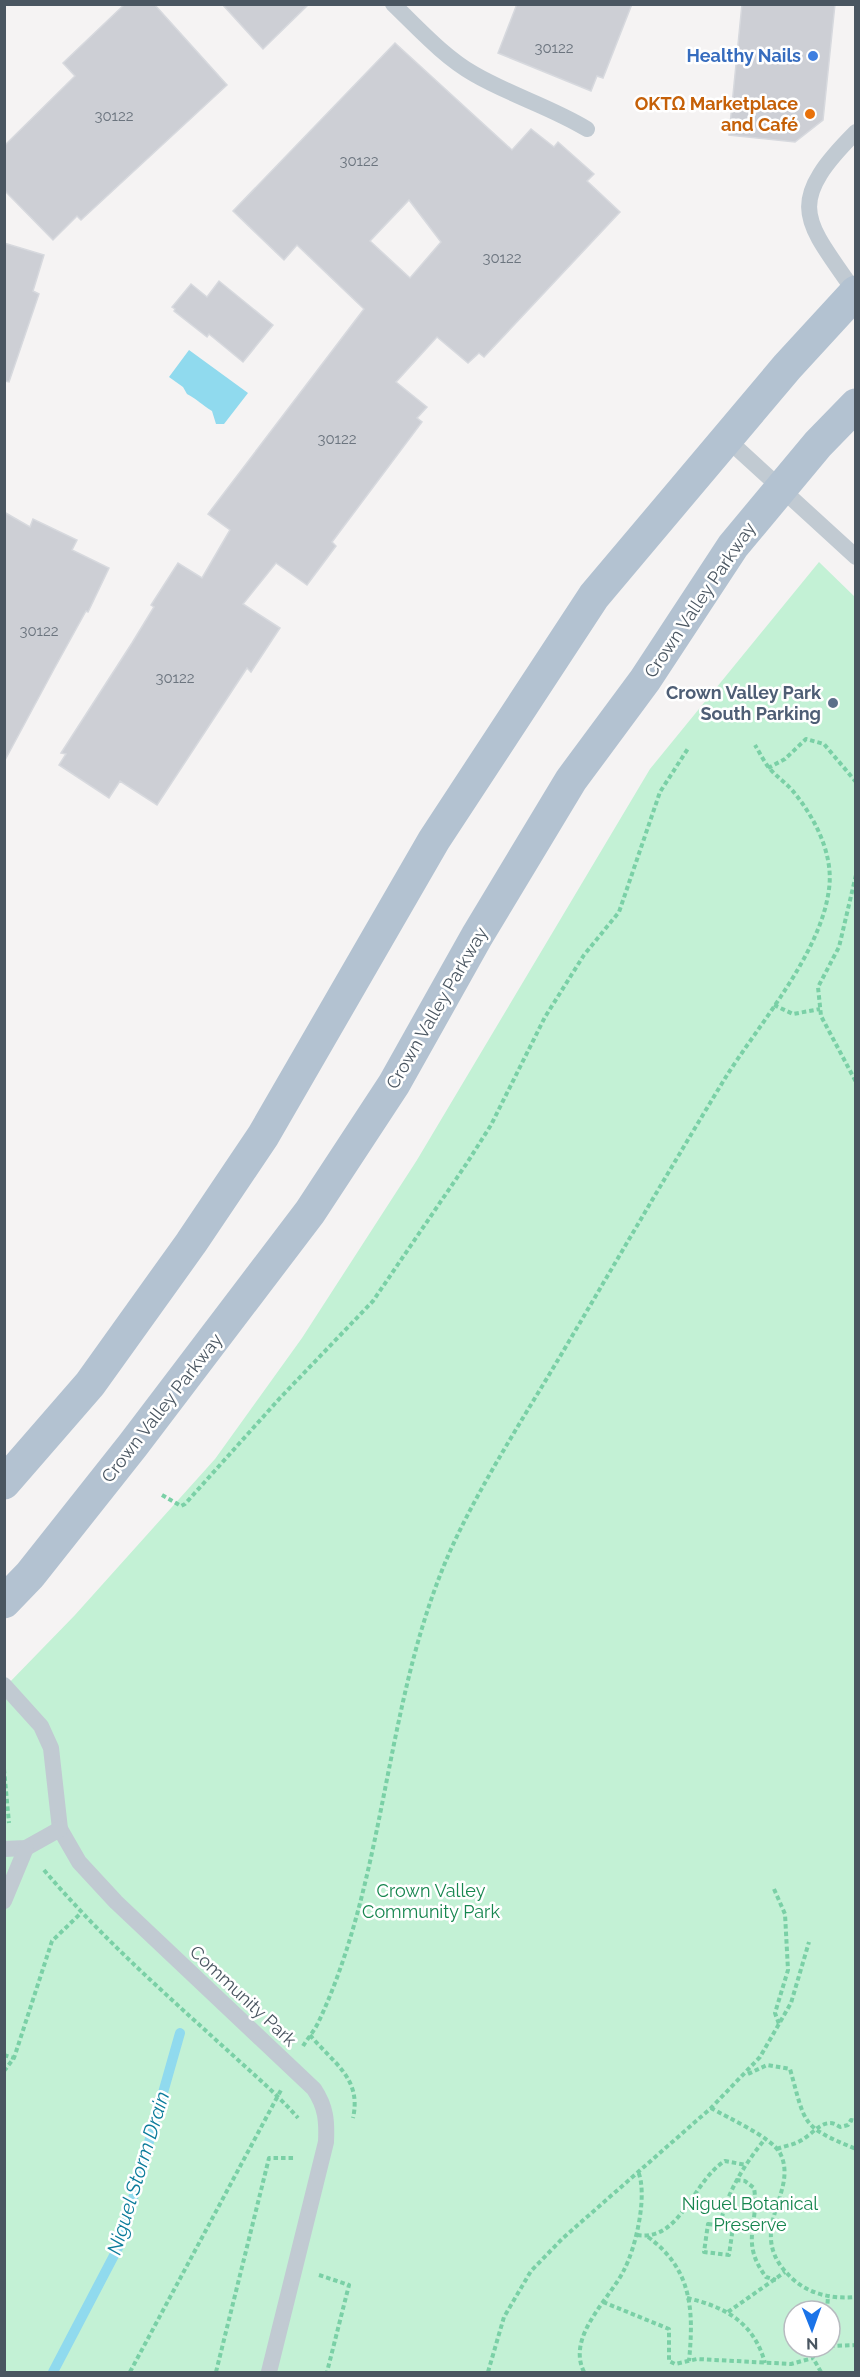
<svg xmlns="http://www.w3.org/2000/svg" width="860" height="2377" font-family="Raleway,sans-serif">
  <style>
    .green { fill: #c3f1d5; fill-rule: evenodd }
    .water { fill: #90daee }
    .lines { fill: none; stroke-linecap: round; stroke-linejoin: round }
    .stream { stroke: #90daee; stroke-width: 10 }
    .building { fill: #cdcfd5; stroke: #d7d9de; stroke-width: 1.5; fill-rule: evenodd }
    .path { stroke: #7ad0a6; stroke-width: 4; stroke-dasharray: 4.5 3; stroke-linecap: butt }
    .service { stroke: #c1cad2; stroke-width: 16 }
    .primary { stroke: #b3c2d1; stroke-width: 33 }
    .shop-dot { fill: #3f7fe0; stroke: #fff; stroke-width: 2 }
    .food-dot { fill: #e8710a; stroke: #fff; stroke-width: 2 }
    .service-dot { fill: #5c6f8a; stroke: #fff; stroke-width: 2 }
    .labels { text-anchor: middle; stroke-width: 5; stroke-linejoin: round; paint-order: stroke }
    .number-label { font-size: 15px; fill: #6b747e }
    .shop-label { font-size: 18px; font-weight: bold; fill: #366cbe; stroke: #fff; text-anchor: end }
    .food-label { font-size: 18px; font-weight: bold; fill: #c56008; stroke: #fff; text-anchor: end }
    .street-label { font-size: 18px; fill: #4a5661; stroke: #fff }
    .service-label { font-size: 18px; font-weight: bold; fill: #4e5e75; stroke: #fff; text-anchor: end }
    .park-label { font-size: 18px; fill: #17864f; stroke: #fff }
    .water-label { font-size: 20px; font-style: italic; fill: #0c7c9b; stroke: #fff }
  </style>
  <rect width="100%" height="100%" fill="#f5f3f3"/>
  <path class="green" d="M819 562 856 598 855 2372H5V1687L75 1615 215 1459 302 1338 417 1160 650 769ZM794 2311H830V2347H794Z"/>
  <path class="water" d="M189 350 248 393 224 424H216L212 411C202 405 197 399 187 394L183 387 169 377Z"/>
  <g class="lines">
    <path class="stream" d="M53 2372 120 2244 180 2033"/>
  </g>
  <g class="building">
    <path d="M125 4H154L227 85 81 220 77 216 53 240 4 190V146L75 76 63 63Z"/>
    <path d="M222 4H309L263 49Z"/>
    <path d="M517 4H632L603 78 597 76 591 91 498 53Z"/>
    <path d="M742 4H835L823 120 795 142 729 135Z"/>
    <path d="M395 43 512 150 531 129 554 147 558 142 594 174 587 181 620 212 484 357 479 353 468 363 437 337 396 382 427 407 417 418 422 422 332 542 336 546 307 585 276 563 243 604 280 628 251 672 247 668 157 805 120 781 109 798 59 765 66 754 61 753 132 643 154 607 151 605 178 563 202 578 230 530 208 514 364 309 297 245 284 260 233 211ZM409 200 441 242 410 278 370 241Z"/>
    <path d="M4 243 44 255 33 291 39 294 9 382 4 381Z"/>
    <path d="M219 281 273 325 243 362 209 334 207 337 174 311 175 309 172 307 191 284 207 297Z"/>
    <path d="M4 512 30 527 33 519 77 540 72 550 109 568 88 612 86 611 54 669 4 762Z"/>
  </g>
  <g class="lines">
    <g class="path">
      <path d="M768 768 785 759 806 739 824 744 856 782"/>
      <path d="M856 875 839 947 818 987 821 1016 856 1082"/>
      <path d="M774 1005 793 1014 820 1009"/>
      <path d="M162 1495 181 1506 185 1504 280 1398 373 1301 467 1163 491 1125 545 1017 584 955 619 912 660 792 689 747"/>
      <path d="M4 1769 9 1823"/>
      <path d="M44 1870C99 1935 163 1992 226 2049 251 2072 276 2093 298 2118"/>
      <path d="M774 1889 785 1914 788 1970 775 2013 779 2024"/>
      <path d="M310 2035C333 2063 362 2078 353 2118"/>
      <path d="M303 2046C308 2038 315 2030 319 2021 391 1866 383 1687 459 1532 491 1467 531 1406 568 1343 620 1255 671 1167 724 1080 758 1025 821 954 829 889 834 854 814 816 792 790 785 782 777 777 770 769 764 762 760 753 755 745"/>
      <path d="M4 2055 14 2058"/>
      <path d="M4 2071 14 2058 52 1941 81 1913"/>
      <path d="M748 2074 767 2065 790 2069C806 2125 800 2126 856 2149"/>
      <path d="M711 2108C728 2118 771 2137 780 2153 801 2194 739 2233 795 2281 812 2295 834 2299 856 2297"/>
      <path d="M777 2149C784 2146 793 2145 800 2141 814 2134 824 2115 840 2127L848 2125 851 2120 856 2121"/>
      <path d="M736 2180 745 2181 754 2188C760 2224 739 2241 766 2277L776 2280"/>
      <path d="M708 2224 733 2227 729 2255 704 2252Z"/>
      <path d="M720 2225C727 2192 744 2165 765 2139"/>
      <path d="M637 2235C681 2242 693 2180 725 2161L746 2165"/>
      <path d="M648 2237C692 2269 694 2310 689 2361"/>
      <path d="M319 2275 349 2285 327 2372"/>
      <path d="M687 2298C726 2307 754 2323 765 2363"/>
      <path d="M603 2302 669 2329V2361L675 2364 697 2359 791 2364 813 2358"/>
      <path d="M827 2311 828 2296"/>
      <path d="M728 2312 785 2272"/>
      <path d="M830 2346 856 2345"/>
      <path d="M813 2347V2358L821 2372"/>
      <path d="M130 2372 281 2090"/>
      <path d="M216 2372 269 2158H296"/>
      <path d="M488 2372 504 2317 531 2271 563 2238 711 2108 760 2057 791 2003 809 1942"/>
      <path d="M584 2372C566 2336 610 2299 624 2270 636 2247 648 2195 638 2171"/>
    </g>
    <g class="service">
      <path d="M393 4C418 28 444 57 474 74 510 95 551 107 587 129"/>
      <path d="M855 292C804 219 784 204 856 132"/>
      <path d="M728 440 856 557"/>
      <path d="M4 1685 41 1726 51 1748 60 1829 79 1862 116 1902 314 2089C326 2107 327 2121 326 2142L269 2372"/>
      <path d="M4 1849 26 1848 60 1829"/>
      <path d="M4 1901 26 1848"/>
    </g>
    <g class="primary">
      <path d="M4 1483 90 1384 191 1243 263 1136 434 840 594 596 787 367 856 292"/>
      <path d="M4 1602 30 1575 133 1445 310 1212 394 1084 477 936 571 780 645 680 733 546 818 444 856 405"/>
    </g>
  </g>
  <circle class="shop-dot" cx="813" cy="56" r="6"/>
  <circle class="food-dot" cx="810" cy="114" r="6"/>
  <circle class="service-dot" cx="833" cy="703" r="6"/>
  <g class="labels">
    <g class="number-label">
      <text x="554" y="53">30122</text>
      <text x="114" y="121">30122</text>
      <text x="359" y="166">30122</text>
      <text x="502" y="263">30122</text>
      <text x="337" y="444">30122</text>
      <text x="39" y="636">30122</text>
      <text x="175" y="683">30122</text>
    </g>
    <g class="shop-label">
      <text x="801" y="62">Healthy Nails</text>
    </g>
    <g class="food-label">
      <text x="798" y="110">OKTΩ Marketplace<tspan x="798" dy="21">and Café</tspan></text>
    </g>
    <g class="street-label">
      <text transform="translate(700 600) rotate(-56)" y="6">Crown Valley Parkway</text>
      <text transform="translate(437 1008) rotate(-60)" y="6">Crown Valley Parkway</text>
      <text transform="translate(162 1408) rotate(-52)" y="6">Crown Valley Parkway</text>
      <text transform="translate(243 1996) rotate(43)" y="6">Community Park</text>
    </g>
    <g class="service-label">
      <text x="821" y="699">Crown Valley Park<tspan x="821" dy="21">South Parking</tspan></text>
    </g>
    <g class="park-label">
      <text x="431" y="1897">Crown Valley<tspan x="431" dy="21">Community Park</tspan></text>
      <text x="750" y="2210">Niguel Botanical<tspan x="750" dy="21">Preserve</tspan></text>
    </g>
    <g class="water-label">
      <text transform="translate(138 2173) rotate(-73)" y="7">Niguel Storm Drain</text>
    </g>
  </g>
  <rect width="860" height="2377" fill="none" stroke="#4a5661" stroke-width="12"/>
  <g transform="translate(812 2329) rotate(179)"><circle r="28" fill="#ffffff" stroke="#b7bbc0" stroke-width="1.5"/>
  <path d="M0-4.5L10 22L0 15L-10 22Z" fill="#1a73e8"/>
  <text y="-9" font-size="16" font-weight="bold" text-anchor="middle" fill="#4a5661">N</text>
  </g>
</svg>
